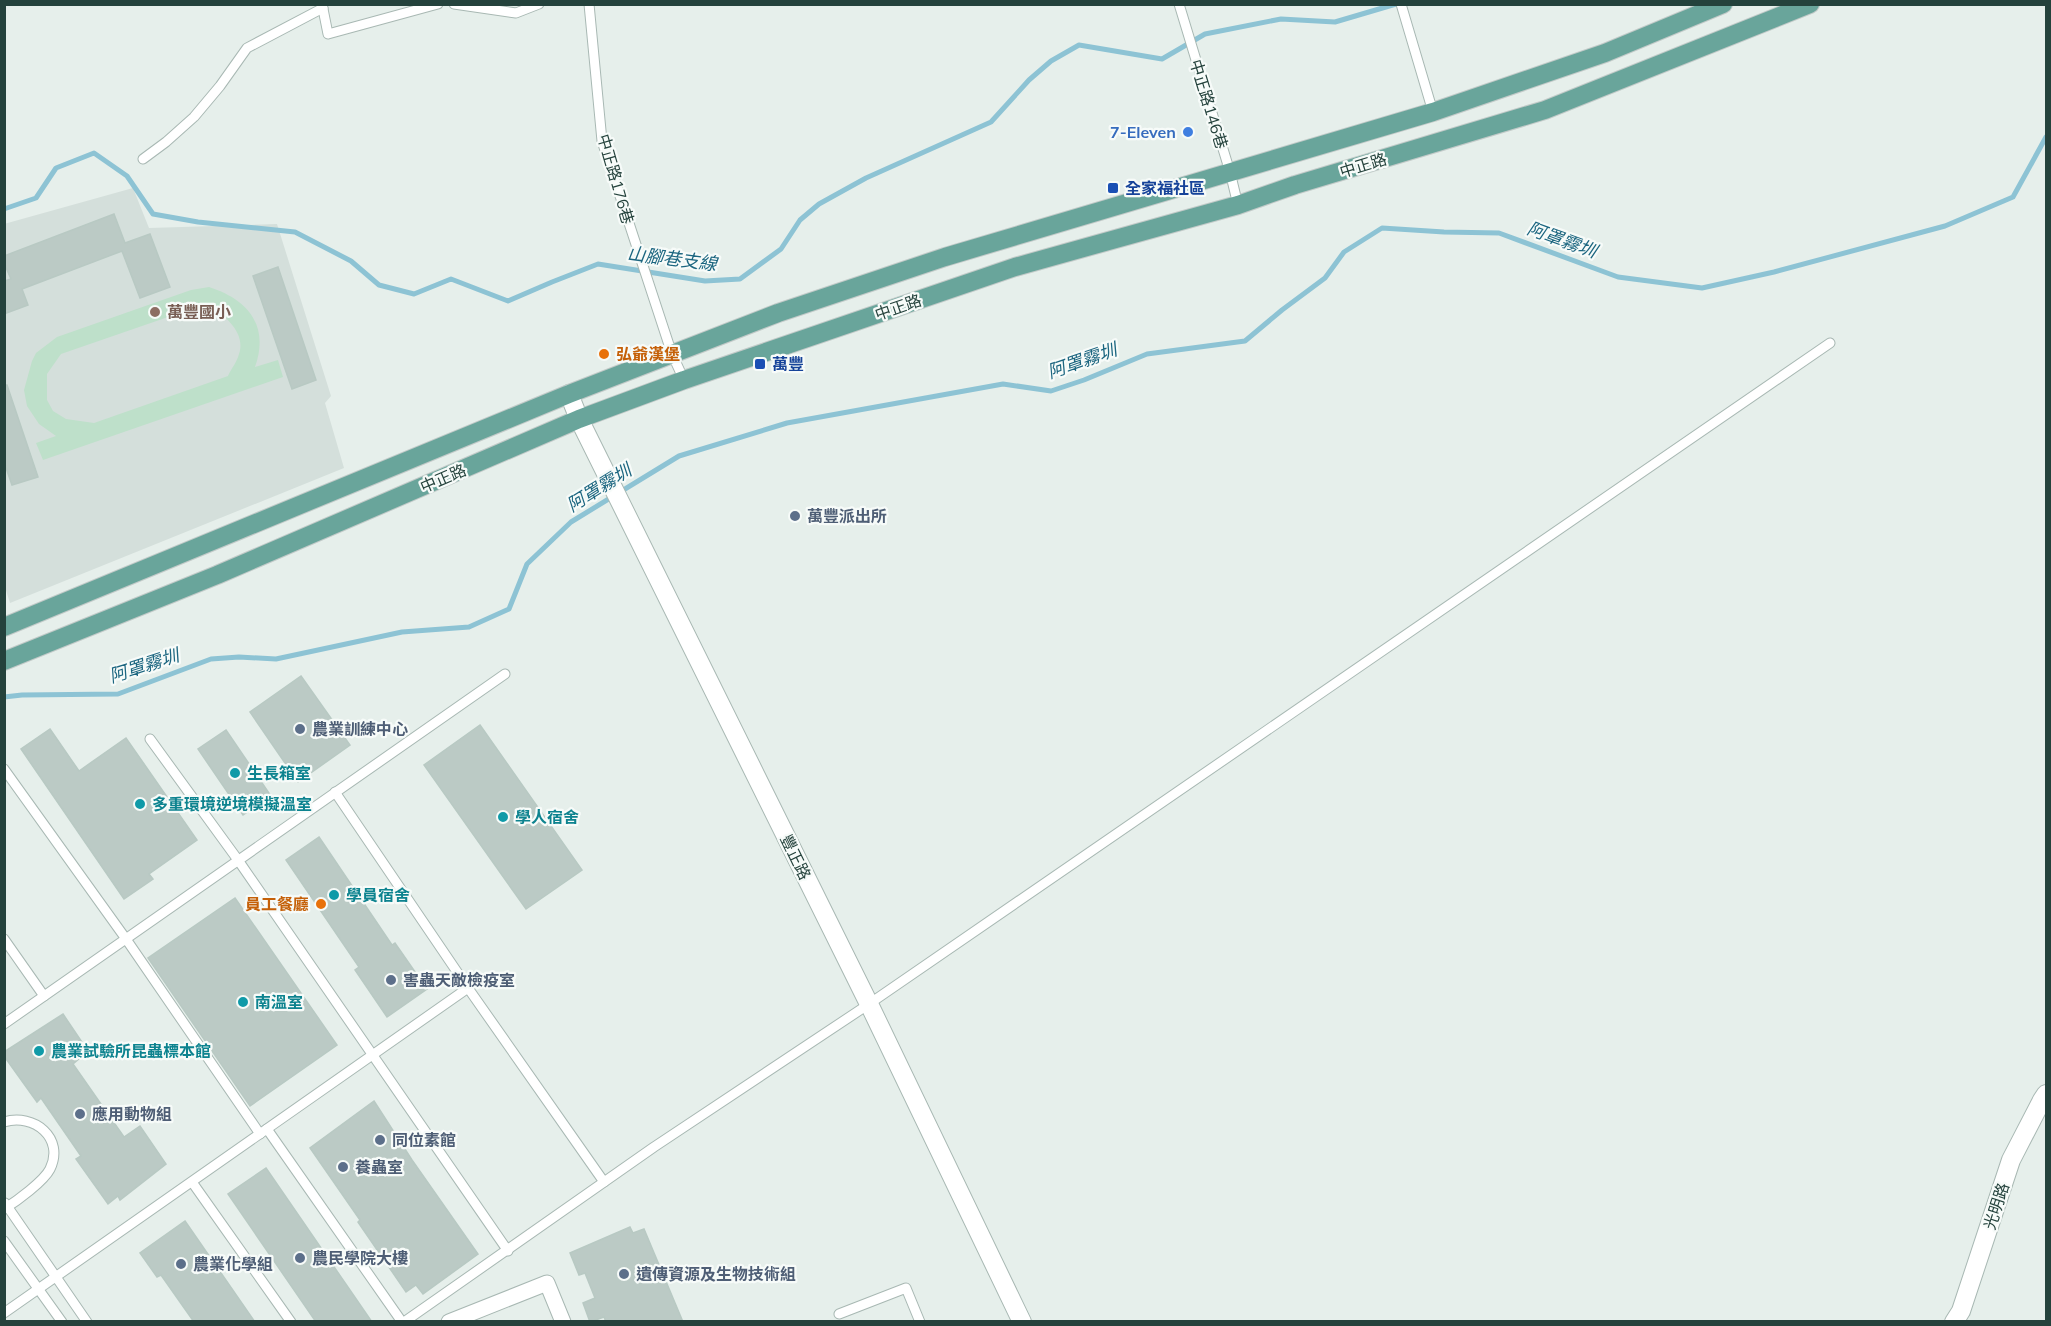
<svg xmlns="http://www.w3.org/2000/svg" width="2051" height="1326" font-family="Mulish,'Noto Sans TC',sans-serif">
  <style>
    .built { fill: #d4dfdb }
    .green { fill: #bee0ca; fill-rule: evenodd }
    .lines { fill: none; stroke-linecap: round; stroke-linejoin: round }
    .stream { stroke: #8dc3d4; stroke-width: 5 }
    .building { fill: #bbcac5; stroke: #b8c9c3; stroke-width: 1.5 }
    .service-casing { stroke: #a8b8b3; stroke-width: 11 }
    .pedestrian-casing { stroke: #a8b8b3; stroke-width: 17 }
    .tertiary-casing { stroke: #a8b8b3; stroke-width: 20 }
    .primary-casing { stroke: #c2cac8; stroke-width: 20 }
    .service { stroke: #fff; stroke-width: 9 }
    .pedestrian { stroke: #fff; stroke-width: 15 }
    .tertiary { stroke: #fff; stroke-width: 18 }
    .primary { stroke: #69a59b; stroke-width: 18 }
    .shop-dot { fill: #3f7fe0; stroke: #f7fbf9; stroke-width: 2 }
    .transit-dot { fill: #1a4fb4; stroke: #f7fbf9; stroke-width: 2 }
    .education-dot { fill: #8d6e63; stroke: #f7fbf9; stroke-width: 2 }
    .food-dot { fill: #e8710a; stroke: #f7fbf9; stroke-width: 2 }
    .service-dot { fill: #5c6f8a; stroke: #f7fbf9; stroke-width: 2 }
    .culture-dot { fill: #0f9aa8; stroke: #f7fbf9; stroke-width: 2 }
    .labels { text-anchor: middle; stroke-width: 4.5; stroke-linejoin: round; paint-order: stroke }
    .street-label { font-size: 16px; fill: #24423c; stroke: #f7fbf9 }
    .shop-label { font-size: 16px; font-weight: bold; fill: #366cbe; stroke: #f7fbf9; text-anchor: end }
    .transit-label { font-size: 16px; font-weight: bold; fill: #164399; stroke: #f7fbf9; text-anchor: start }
    .education-label { font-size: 16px; font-weight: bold; fill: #785e54; stroke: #f7fbf9; text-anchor: start }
    .food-label { font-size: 16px; font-weight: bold; fill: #c56008; stroke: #f7fbf9; text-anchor: start }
    .service-label { font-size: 16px; font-weight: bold; fill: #4e5e75; stroke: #f7fbf9; text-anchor: start }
    .culture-label { font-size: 16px; font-weight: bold; fill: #0d838f; stroke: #f7fbf9; text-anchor: start }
    .water-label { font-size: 18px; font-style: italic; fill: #1c6680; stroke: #f7fbf9 }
  </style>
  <rect width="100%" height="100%" fill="#e6efeb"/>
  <path class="built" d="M133 188 149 228 277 224 331 396 325 403 344 468 10 603 4 584V224Z"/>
  <path class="green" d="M209 287C247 299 270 325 255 367L278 360 283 377 43 460 36 443 56 436 39 424 27 406 24 390 32 361 36 353 57 337 191 290ZM211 306C226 317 246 333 239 354 237 362 231 369 228 376L94 423 66 419 53 411 47 400V374L61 354 197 307Z"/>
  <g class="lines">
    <g class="stream">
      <path d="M4 209 36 198 56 168 94 153 127 176 153 214 198 222 295 232 351 261 379 285 414 294 451 279 508 301 552 282 598 264 705 281 740 279 781 249 800 220 819 204 866 178 991 122 1029 80 1051 61 1079 45 1162 59 1205 34 1281 19 1335 22 1396 4"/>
      <path d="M4 697 22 695 118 694 211 659 239 657 276 659 402 632 469 627 509 609 527 564 571 522 679 456 787 423 1003 384 1051 391 1084 380 1147 354 1245 341 1282 310 1325 278 1344 252 1382 228 1444 232 1499 233 1618 277 1702 288 1774 272 1945 226 2013 197 2046 137"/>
    </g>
  </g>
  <g class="building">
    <path d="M114 214 125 243 150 234 170 287 140 298 122 251 22 289 28 305 4 314V281L11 279 4 263V256Z"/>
    <path d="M278 267 316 380 292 389 253 276Z"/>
    <path d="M4 385H7L38 477 12 485 4 462Z"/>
    <path d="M301 676 350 745 298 782 250 712Z"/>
    <path d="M480 725 582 870 526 909 424 765Z"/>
    <path d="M50 729 79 771 126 738 197 840 149 874 153 879 124 899 21 749Z"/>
    <path d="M226 730 271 796 243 815 198 749Z"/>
    <path d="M319 837 392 945 395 943 427 989 387 1017 355 970 359 967 286 860Z"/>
    <path d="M235 898 337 1045 250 1106 148 958Z"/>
    <path d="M63 1014 88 1051 73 1064 124 1137 140 1126 166 1164 120 1200 118 1196 108 1204 76 1159 81 1156 41 1098 37 1102 4 1056V1052Z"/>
    <path d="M374 1101 412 1160 478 1254 423 1294 416 1285 406 1292 358 1222 360 1220 310 1148Z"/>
    <path d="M266 1168 372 1322H316L228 1194Z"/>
    <path d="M185 1221 255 1322H194L161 1275 157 1277 140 1253Z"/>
    <path d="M630 1227 633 1233 644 1229 683 1322H606L604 1317 590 1322 583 1303 595 1298 585 1273 579 1275 570 1253Z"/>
  </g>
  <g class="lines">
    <defs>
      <g id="service">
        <path d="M322 4 328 34 438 4"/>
        <path d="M454 4 516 13 539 4"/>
        <path d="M589 4 602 141 672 354 684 380"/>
        <path d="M1179 4 1230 172 1238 205"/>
        <path d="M1401 4 1433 112"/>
        <path d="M143 159 166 142 194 117 220 86 247 48 323 8"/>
        <path d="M150 739 238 860 508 1251"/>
        <path d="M4 769 126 939 260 1134"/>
        <path d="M335 792 468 988 604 1182"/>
        <path d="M4 939 44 996"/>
        <path d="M4 1024 505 674"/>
        <path d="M4 1122C34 1113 65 1138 50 1169 44 1181 17 1201 4 1209"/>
        <path d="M267 1129 402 1322"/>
        <path d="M192 1182 291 1322"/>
        <path d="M5 1203 87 1322"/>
        <path d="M4 1241 62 1322"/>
        <path d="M4 1313 468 988"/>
        <path d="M839 1314 906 1288 920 1322"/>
        <path d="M404 1322 654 1147 869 1004 1830 343"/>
      </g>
      <path id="pedestrian" d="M449 1322 547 1283 563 1322"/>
      <g id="tertiary">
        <path d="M569 394 579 419 869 1004 1022 1322"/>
        <path d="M1954 1322 1961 1311 2011 1160 2042 1100 2046 1094"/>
      </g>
      <g id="primary">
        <path d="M4 627 569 394 778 313 945 257 1433 112 1605 53 1723 4"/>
        <path d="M4 661 217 575 579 419 684 380 1015 267 1238 205 1295 185 1545 110 1810 4"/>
      </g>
    </defs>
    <use href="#service" class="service-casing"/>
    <use href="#pedestrian" class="pedestrian-casing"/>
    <use href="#tertiary" class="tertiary-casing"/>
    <use href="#primary" class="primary-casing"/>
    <use href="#service" class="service"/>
    <use href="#pedestrian" class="pedestrian"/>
    <use href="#tertiary" class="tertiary"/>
    <use href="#primary" class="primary"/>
  </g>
  <circle class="shop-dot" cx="1188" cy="132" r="6"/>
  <g class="transit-dot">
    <rect x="1107" y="182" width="12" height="12" rx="3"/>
    <rect x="754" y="358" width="12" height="12" rx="3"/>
  </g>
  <circle class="education-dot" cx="155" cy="312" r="6"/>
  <g class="food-dot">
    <circle cx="604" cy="354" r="6"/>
    <circle cx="321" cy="904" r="6"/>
  </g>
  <g class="service-dot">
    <circle cx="795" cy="516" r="6"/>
    <circle cx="300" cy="729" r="6"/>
    <circle cx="391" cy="980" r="6"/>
    <circle cx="80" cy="1114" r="6"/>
    <circle cx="380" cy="1140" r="6"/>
    <circle cx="343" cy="1167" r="6"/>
    <circle cx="300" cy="1258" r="6"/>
    <circle cx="181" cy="1264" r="6"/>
    <circle cx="624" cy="1274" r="6"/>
  </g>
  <g class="culture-dot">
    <circle cx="235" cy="773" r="6"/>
    <circle cx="140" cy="804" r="6"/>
    <circle cx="503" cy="817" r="6"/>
    <circle cx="334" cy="895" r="6"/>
    <circle cx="243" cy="1002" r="6"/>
    <circle cx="39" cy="1051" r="6"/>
  </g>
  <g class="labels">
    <g class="street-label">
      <text transform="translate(1209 104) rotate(73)" y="6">中正路146巷</text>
      <text transform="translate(1363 165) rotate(-17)" y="6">中正路</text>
      <text transform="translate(616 179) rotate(74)" y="6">中正路176巷</text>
      <text transform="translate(898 307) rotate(-19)" y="6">中正路</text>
      <text transform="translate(443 478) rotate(-23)" y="6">中正路</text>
      <text transform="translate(796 857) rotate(64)" y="6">豐正路</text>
      <text transform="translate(1996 1206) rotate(-72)" y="6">光明路</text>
    </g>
    <g class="shop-label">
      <text x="1176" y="138">7-Eleven</text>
    </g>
    <g class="transit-label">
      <text x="1125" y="194">全家福社區</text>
      <text x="772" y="370">萬豐</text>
    </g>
    <g class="education-label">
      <text x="167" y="318">萬豐國小</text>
    </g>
    <g class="food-label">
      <text x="616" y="360">弘爺漢堡</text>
      <text x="309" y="910" text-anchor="end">員工餐廳</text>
    </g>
    <g class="service-label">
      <text x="807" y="522">萬豐派出所</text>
      <text x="312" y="735">農業訓練中心</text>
      <text x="403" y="986">害蟲天敵檢疫室</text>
      <text x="92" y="1120">應用動物組</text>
      <text x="392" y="1146">同位素館</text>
      <text x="355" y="1173">養蟲室</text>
      <text x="312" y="1264">農民學院大樓</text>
      <text x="193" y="1270">農業化學組</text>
      <text x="636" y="1280">遺傳資源及生物技術組</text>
    </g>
    <g class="culture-label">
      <text x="247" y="779">生長箱室</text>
      <text x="152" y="810">多重環境逆境模擬溫室</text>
      <text x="515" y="823">學人宿舍</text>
      <text x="346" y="901">學員宿舍</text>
      <text x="255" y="1008">南溫室</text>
      <text x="51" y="1057">農業試驗所昆蟲標本館</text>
    </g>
    <g class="water-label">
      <text transform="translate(1562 240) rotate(20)" y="6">阿罩霧圳</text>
      <text transform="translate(672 259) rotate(7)" y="6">山腳巷支線</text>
      <text transform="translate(1082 361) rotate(-19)" y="6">阿罩霧圳</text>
      <text transform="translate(599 488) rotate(-32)" y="6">阿罩霧圳</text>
      <text transform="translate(144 666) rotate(-18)" y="6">阿罩霧圳</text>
    </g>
  </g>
  <rect width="2051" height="1326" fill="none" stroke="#24423c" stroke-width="12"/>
</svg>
